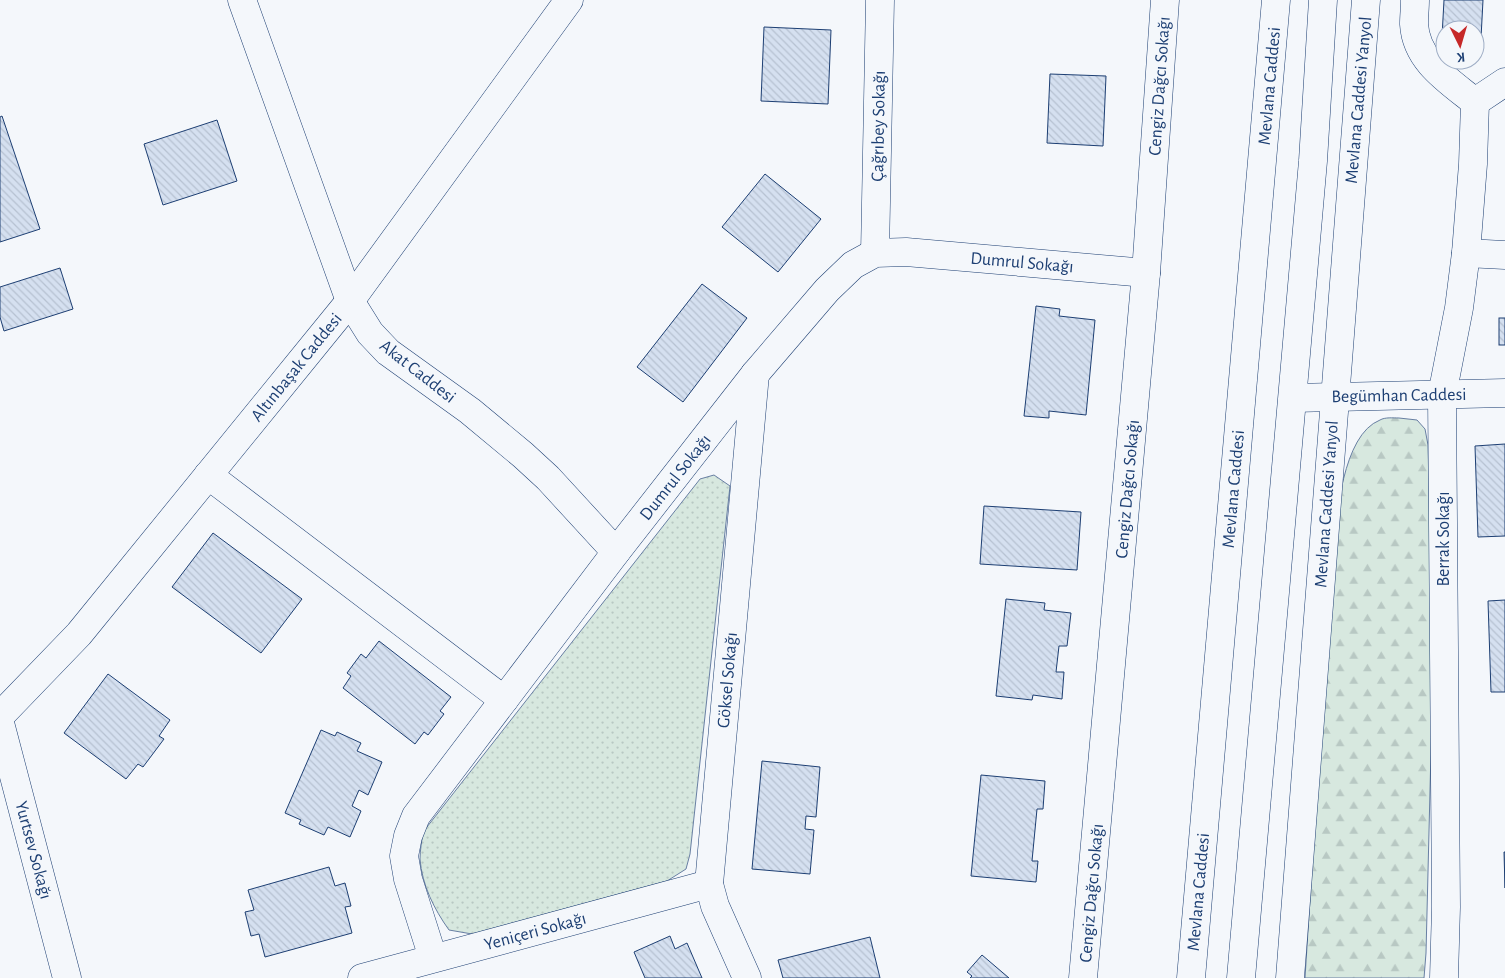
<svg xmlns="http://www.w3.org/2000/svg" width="1505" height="978" font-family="'Alegreya Sans',sans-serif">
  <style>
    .forest { fill: url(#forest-firs); stroke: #687fa3 }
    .park { fill: url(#park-dots); stroke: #687fa3 }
    .building { fill: url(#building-back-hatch); stroke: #1d3f73 }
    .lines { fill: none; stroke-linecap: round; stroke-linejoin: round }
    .minor-casing { stroke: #1d3f73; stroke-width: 29 }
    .major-casing { stroke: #1d3f73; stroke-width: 29 }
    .minor { stroke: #f4f7fb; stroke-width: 28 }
    .major { stroke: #f4f7fb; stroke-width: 28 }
    .labels { text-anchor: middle; stroke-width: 4; stroke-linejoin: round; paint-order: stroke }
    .street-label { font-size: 18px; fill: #1d3f73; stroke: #f4f7fb }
  </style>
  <defs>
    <pattern id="forest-firs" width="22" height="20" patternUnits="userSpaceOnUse" patternTransform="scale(1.25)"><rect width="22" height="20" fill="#d7e8df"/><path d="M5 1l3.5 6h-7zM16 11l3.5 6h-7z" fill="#b8c8c3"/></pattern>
    <pattern id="park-dots" width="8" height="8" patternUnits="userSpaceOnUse" patternTransform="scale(1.25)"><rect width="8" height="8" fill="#d7e8df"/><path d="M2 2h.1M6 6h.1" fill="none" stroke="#b8c8c3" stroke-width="1.8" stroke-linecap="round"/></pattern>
    <pattern id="building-back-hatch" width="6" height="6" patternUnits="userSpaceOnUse" patternTransform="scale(1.25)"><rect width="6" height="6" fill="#d5e0f0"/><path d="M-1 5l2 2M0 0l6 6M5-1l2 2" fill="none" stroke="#b6c1d1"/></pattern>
  </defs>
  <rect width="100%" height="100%" fill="#f4f7fb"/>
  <path class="forest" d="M1399 418 1417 420 1425 429 1428 445 1433 670 1426 953 1424 978H1305L1332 552C1337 517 1342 435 1380 420 1385 417 1393 418 1399 418Z"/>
  <path class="park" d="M714 475 730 486 690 854 686 869 667 881 472 934 449 930C434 909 422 885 420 859 420 850 422 840 423 832L700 479Z"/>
  <g class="building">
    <path d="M1444 0H1483L1480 57H1475V30H1445V55H1441Z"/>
    <path d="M764 27 831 30 828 104 761 101Z"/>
    <path d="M1050 74 1106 76 1103 146 1047 143Z"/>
    <path d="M2 116 40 229 0 242V117Z"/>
    <path d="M217 120 237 181 163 205 144 144Z"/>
    <path d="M765 174 821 219 778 272 722 227Z"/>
    <path d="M60 268 73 309 4 331 0 317V287Z"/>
    <path d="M702 284 747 318 683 402 637 367Z"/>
    <path d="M1036 306 1060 309 1059 316 1095 320 1086 415 1049 411V418L1024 416Z"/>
    <rect x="1499" y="318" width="6" height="27"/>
    <path d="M1505 444V536L1478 537 1475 446Z"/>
    <path d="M984 506 1081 512 1077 570 980 564Z"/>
    <path d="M213 533 302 599 261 653 172 587Z"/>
    <path d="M1006 599 1045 603 1044 610 1071 613 1067 646H1059L1056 672H1064L1062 699 1033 695 1032 700 996 696Z"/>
    <path d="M1505 600V692H1491L1488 601Z"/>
    <path d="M379 641 451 697 440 711 444 714 428 735 424 732 415 744 343 688 351 676 347 673 361 654 366 658Z"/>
    <path d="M108 674 170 720 159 736 164 739 143 767 138 764 126 779 64 733Z"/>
    <path d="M321 730 335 736 337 732 361 743 357 751 382 762 368 795 359 790 352 806 361 811 350 837 328 827 324 835 299 824 301 820 285 813Z"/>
    <path d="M762 761 820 767 816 817 806 816 805 829 814 830 810 874 752 869Z"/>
    <path d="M981 775 1045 781 1043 809H1037L1032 861H1038L1036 882 971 876Z"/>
    <path d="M1504 852H1505V888Z"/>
    <path d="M329 867 335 886 345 883 351 906 345 907 352 933 265 957 259 934 251 936 245 912 254 910 248 890Z"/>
    <path d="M670 936 675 949 687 943 702 978H645L634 952Z"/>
    <path d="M870 937 880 978H783L778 960Z"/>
    <path d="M982 955 1009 978H970L972 976 967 972Z"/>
  </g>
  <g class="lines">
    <defs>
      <g id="minor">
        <path d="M242 0 350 301 370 333 388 352 470 411 523 455 548 478 616 552"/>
        <path d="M1415 0C1415 8 1414 16 1414 24 1416 61 1449 81 1475 102"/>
        <path d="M1475 102 1505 82"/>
        <path d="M875 253 880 0"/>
        <path d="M1466 253 1505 255"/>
        <path d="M1293 398 1505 393"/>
        <path d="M208 475 504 700"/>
        <path d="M0 716 79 634 350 301 569 0"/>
        <path d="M0 723 67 978"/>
        <path d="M433 958 408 879 404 856 408 836 416 816 616 552 755 374 827 290 853 265 875 253 906 252 1146 273"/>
        <path d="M362 978 709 884"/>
        <path d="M747 978 715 906 709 884 755 374"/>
        <path d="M1083 978 1146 273 1165 0"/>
        <path d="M1290 978 1366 0"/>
        <path d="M1444 978 1446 907 1442 395 1459 308 1466 253 1473 164 1475 102"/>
      </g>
      <g id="major">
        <path d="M1191 978 1276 0"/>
        <path d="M1241 978 1313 161 1323 0"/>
      </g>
    </defs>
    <use href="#minor" class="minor-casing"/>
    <use href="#major" class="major-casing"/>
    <use href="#minor" class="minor"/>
    <use href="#major" class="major"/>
  </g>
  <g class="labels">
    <g class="street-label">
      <text transform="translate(1159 86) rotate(-86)" y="6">Cengiz Dağcı Sokağı</text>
      <text transform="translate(1269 86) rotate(-85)" y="6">Mevlana Caddesi</text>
      <text transform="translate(1358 100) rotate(-85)" y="6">Mevlana Caddesi Yanyol</text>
      <text transform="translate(878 126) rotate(-89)" y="6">Çağrıbey Sokağı</text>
      <text transform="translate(1022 262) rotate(5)" y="6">Dumrul Sokağı</text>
      <text transform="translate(296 367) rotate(-51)" y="6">Altınbaşak Caddesi</text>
      <text transform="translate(418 371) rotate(38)" y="6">Akat Caddesi</text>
      <text transform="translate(1399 395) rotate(-1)" y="6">Begümhan Caddesi</text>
      <text transform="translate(675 477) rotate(-52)" y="6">Dumrul Sokağı</text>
      <text transform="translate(1127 489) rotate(-85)" y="6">Cengiz Dağcı Sokağı</text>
      <text transform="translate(1233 489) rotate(-85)" y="6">Mevlana Caddesi</text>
      <text transform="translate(1326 504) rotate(-86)" y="6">Mevlana Caddesi Yanyol</text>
      <text transform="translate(1443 539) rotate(-90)" y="6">Berrak Sokağı</text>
      <text transform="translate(727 680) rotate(-85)" y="6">Göksel Sokağı</text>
      <text transform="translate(34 850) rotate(75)" y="6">Yurtsev Sokağı</text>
      <text transform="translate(1198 892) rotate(-85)" y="6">Mevlana Caddesi</text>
      <text transform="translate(1091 893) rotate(-85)" y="6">Cengiz Dağcı Sokağı</text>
      <text transform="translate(535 931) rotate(-15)" y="6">Yeniçeri Sokağı</text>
    </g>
  </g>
  <g transform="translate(1460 45) rotate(175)"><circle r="24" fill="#f4f7fb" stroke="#9eadc5"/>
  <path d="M0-4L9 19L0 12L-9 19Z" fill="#c62828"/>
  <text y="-8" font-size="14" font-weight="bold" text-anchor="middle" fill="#1d3f73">K</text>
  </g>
</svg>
